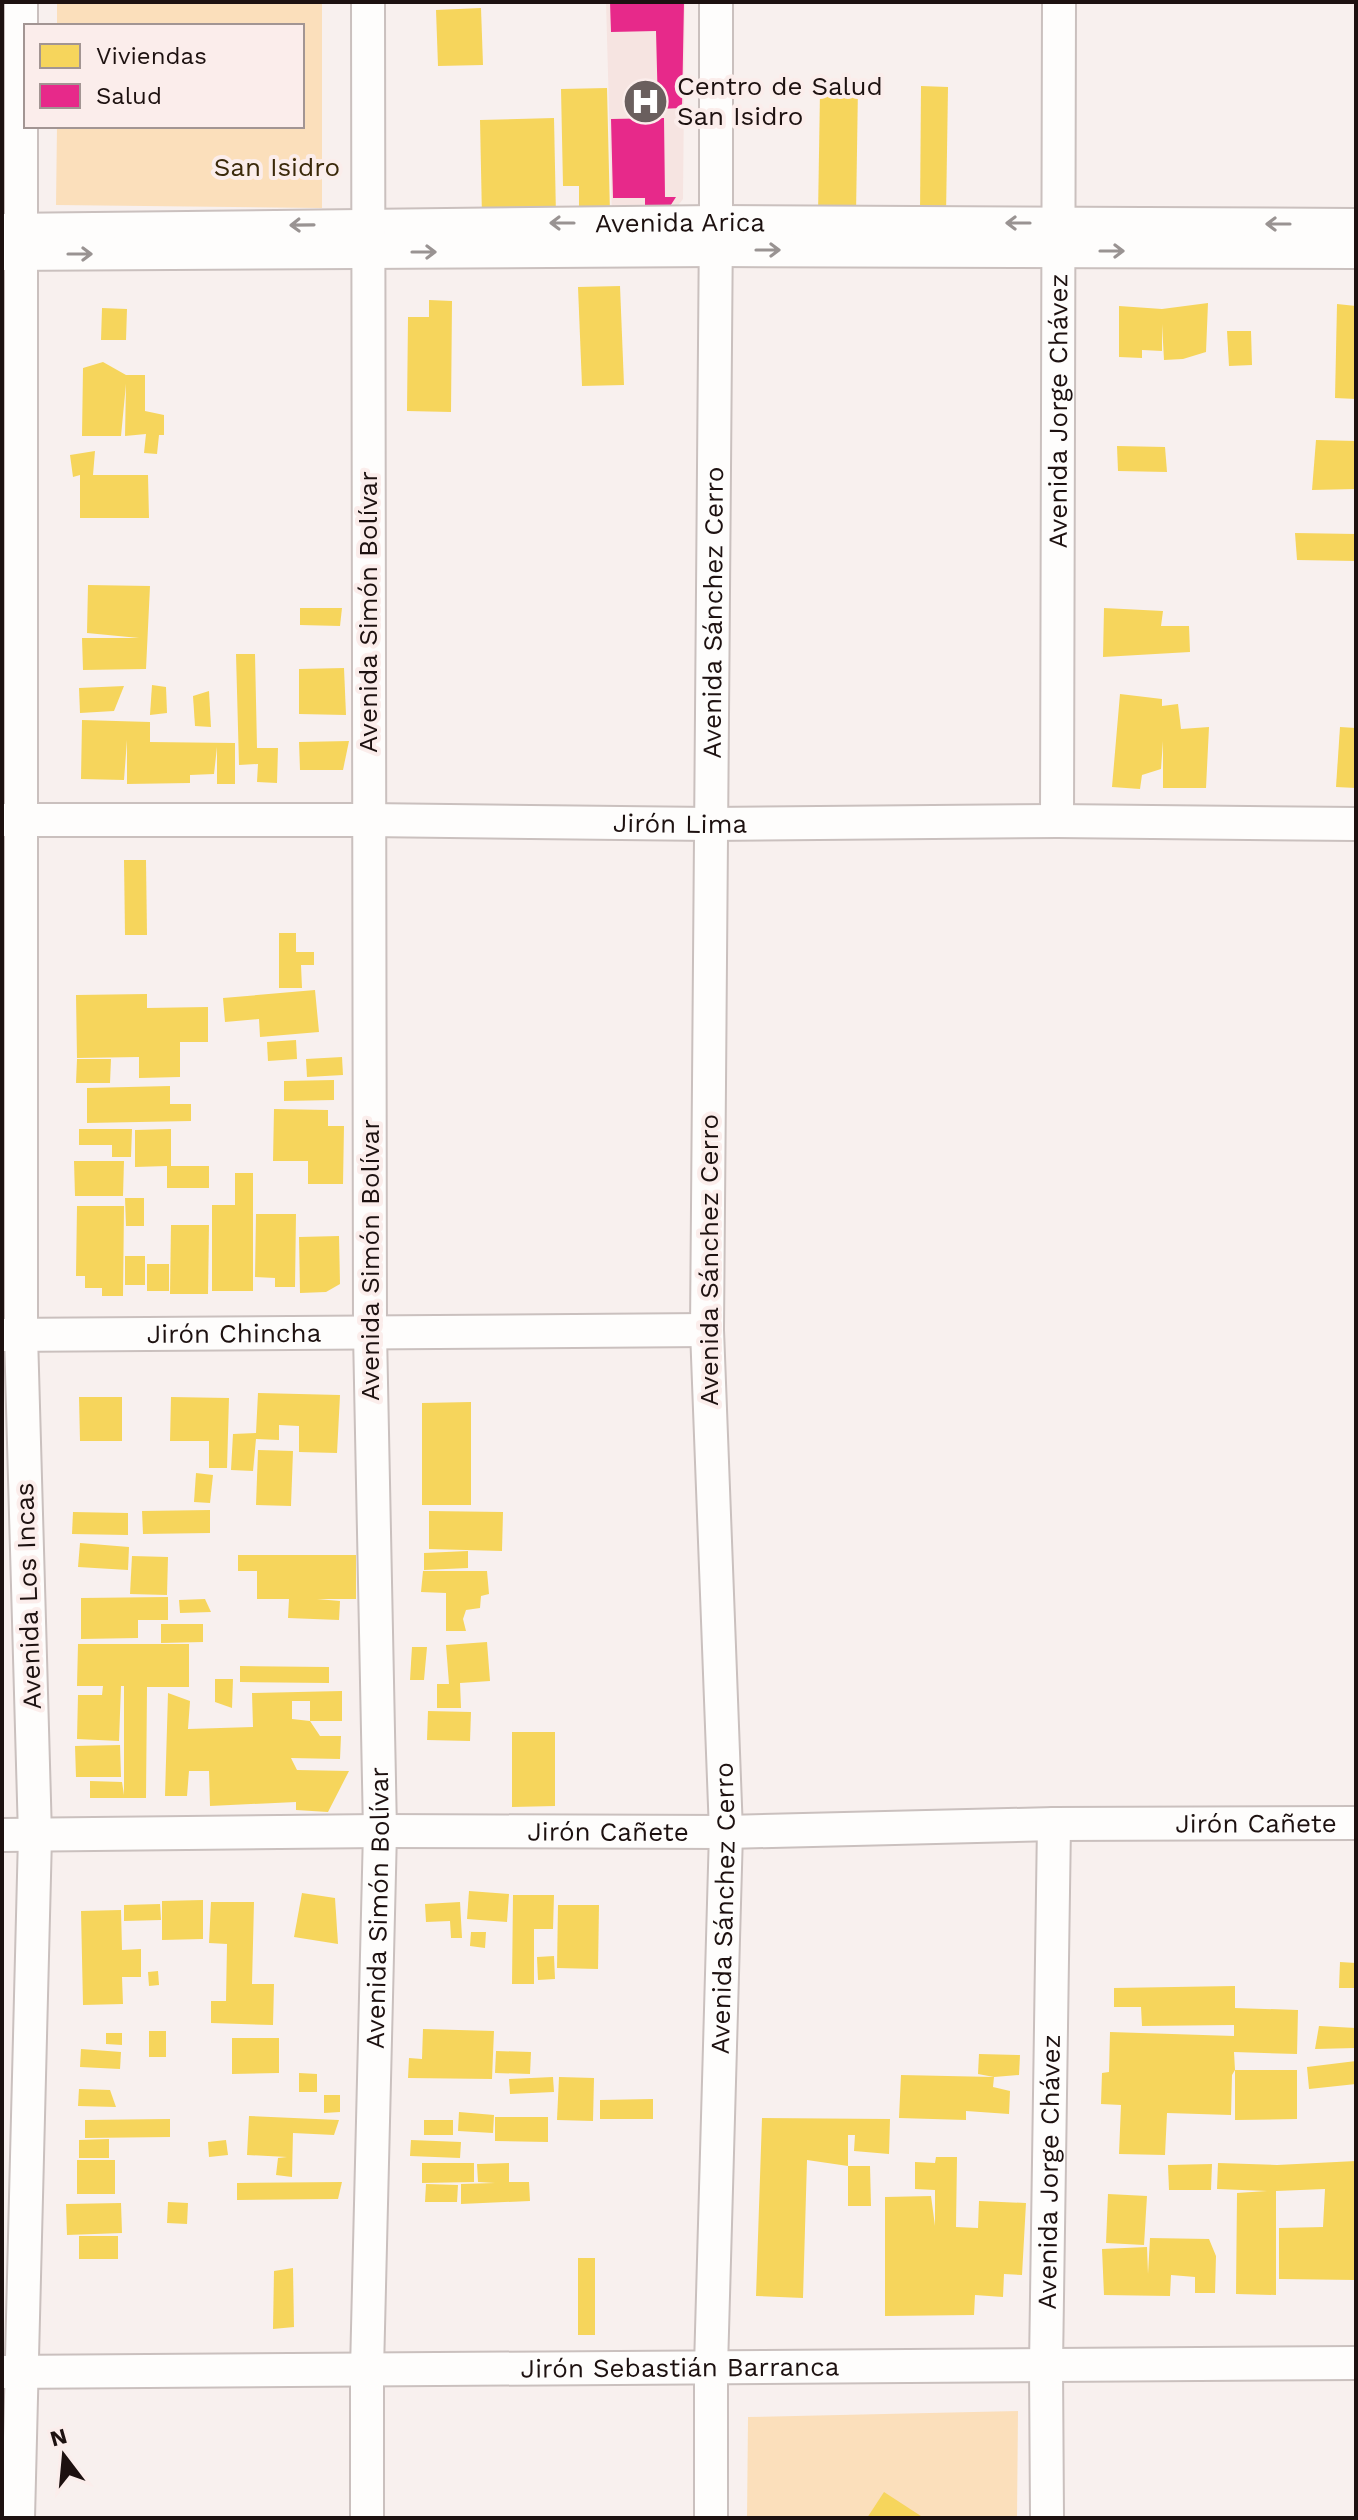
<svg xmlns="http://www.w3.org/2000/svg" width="1358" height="2520" font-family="'Work Sans',sans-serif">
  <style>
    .built { fill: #f6e4e1 }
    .green { fill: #fbdfbb }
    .homes { fill: #f6d55c }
    .health { fill: #e7298a }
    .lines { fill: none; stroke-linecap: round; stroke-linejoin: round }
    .minor-casing { stroke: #cac0be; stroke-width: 36 }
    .minor { stroke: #fefdfc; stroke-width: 32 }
    .oneway { stroke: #999392 }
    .labels { text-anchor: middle; stroke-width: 8; stroke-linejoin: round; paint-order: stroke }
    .poi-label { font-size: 26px; fill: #1d1110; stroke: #fbedeb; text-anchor: start }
    .park-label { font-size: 26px; fill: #3b290a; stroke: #fbedeb }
    .street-label { font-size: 26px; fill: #1d1110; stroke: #fbedeb }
  </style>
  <rect width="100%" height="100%" fill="#f8f0ee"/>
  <path class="built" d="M606 2H685L683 199 669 217 612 218Z"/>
  <g class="green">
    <path d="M57 2H322V208L56 205 57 126H302V26H57Z"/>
    <path d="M1018 2411 1017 2518H747L748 2417Z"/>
  </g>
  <g class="homes">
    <path d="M481 8 483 65 438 66 436 10Z"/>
    <path d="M921 86 948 87 946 216 920 215Z"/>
    <path d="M858 87 856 214 818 215 820 91Z"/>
    <path d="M607 88 610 214H579V186H563L561 89Z"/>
    <path d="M554 118 556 216 482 218 480 120Z"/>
    <path d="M620 286 624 385 582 386 578 287Z"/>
    <path d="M429 300 452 301 451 412 407 411 408 317H429Z"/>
    <path d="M1208 303 1206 352 1183 359 1164 360 1162 324V351L1142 350V358L1119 357V306L1162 309Z"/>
    <path d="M1337 304 1356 306V399L1335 398Z"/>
    <path d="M102 308 127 309 126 340H101Z"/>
    <path d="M1227 331H1251L1252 365 1229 366Z"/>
    <path d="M103 362 126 375H145V411L164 415V435H159L157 454 144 453 146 434 125 436 126 384 121 436H82L83 368Z"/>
    <path d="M1316 440 1356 441V489L1312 490Z"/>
    <path d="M1117 446 1165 447 1167 472 1118 471Z"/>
    <path d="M95 451 93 475H148L149 518H80V475L73 477 70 455Z"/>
    <path d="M1295 533 1356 534V561L1297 560Z"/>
    <path d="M88 585 150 586 146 669 83 670 82 638H139L87 633Z"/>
    <path d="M300 608H342L340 626 300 625Z"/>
    <path d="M1104 608 1163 611 1161 626H1189L1190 652 1103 657Z"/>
    <path d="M236 654H255L257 748H278L277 783 257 782 258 764 239 765Z"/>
    <path d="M344 668 346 715 299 714V669Z"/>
    <path d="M152 685 166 687 167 713 150 715Z"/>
    <path d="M124 686 114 711 80 713 79 688Z"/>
    <path d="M209 691 211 727 195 726 193 696Z"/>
    <path d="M1120 694 1162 699V706L1178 704 1181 729 1209 727 1206 788H1163V741L1161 769 1142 775 1140 789 1112 787Z"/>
    <path d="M82 720 150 722V742L235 743V784H217V747L214 774 190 775V783L127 784V740L124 780 81 779Z"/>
    <path d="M1340 727 1356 728V788L1336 787Z"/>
    <path d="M349 741 343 770H300L299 742Z"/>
    <path d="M124 860H146L147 935H125Z"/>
    <path d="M279 933H296V952H314V965H301L302 988H279Z"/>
    <path d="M315 990 319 1032 260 1037 259 1019 225 1022 223 998Z"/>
    <path d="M147 994V1008L208 1007V1042H180V1077L139 1078V1057L77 1058 76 995Z"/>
    <path d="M296 1040 297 1059 268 1061 267 1042Z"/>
    <path d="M342 1057 343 1075 307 1077 306 1059Z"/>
    <path d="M77 1059H111L110 1083H76Z"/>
    <path d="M334 1080V1100L284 1101V1081Z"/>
    <path d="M170 1086V1104H191V1121L87 1123V1088Z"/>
    <path d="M274 1109 328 1110V1126H344L343 1184H308V1161H273Z"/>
    <path d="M79 1129H132L131 1157H112V1145H79Z"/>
    <path d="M171 1129V1166H209V1188H167V1166L135 1167V1130Z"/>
    <path d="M74 1161H124L123 1196H75Z"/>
    <path d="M235 1173H253V1291H212V1205H235Z"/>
    <path d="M125 1198H144V1226H126Z"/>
    <path d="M77 1206H124L123 1296H102V1288H85V1276H76Z"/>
    <path d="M256 1214H296L295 1287H275V1278L255 1277Z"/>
    <path d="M171 1225H209L208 1294H170Z"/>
    <path d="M339 1236 340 1284 326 1292 300 1293 299 1237Z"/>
    <rect x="125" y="1256" width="20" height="29"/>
    <rect x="147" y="1264" width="22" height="27"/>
    <path d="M258 1393 340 1395 337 1453 299 1452V1426L279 1425V1440L256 1439 253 1471 231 1470 233 1434 256 1433Z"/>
    <path d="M79 1397H122V1441H80Z"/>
    <path d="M171 1397 229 1398 227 1468H209V1441H170Z"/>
    <path d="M471 1402V1505H422V1403Z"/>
    <path d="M258 1450 293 1451 291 1506 256 1505Z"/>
    <path d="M196 1473 213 1475 210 1503 194 1502Z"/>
    <path d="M210 1510V1533L143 1534 142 1511Z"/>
    <path d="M429 1511 503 1512 502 1551 429 1549Z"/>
    <path d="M73 1512 128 1513V1535L72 1534Z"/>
    <path d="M80 1543 129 1547 128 1570 78 1567Z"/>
    <path d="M468 1551V1568L424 1570V1553Z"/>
    <path d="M238 1555H356V1599H317L340 1601 339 1620 288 1618 289 1599H257V1571H238Z"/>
    <path d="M132 1556 168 1557 167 1595 130 1594Z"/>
    <path d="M423 1571H487L489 1594 481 1596 480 1608 466 1610 463 1619 466 1631H446V1593L421 1592Z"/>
    <path d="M168 1597V1620H138V1638L81 1639V1598Z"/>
    <path d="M205 1599 211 1612 180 1613 179 1600Z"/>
    <path d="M161 1624H203V1642L161 1643Z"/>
    <path d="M487 1642 490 1681 460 1683 461 1708H437V1684H449L446 1645Z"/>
    <path d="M78 1644H189V1687H147L146 1798H90V1781L122 1782 124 1795V1686H121L119 1741 77 1739 78 1695H102L103 1686H77Z"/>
    <path d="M412 1647H427L424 1680H410Z"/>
    <path d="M240 1666 329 1667V1683L240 1682Z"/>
    <path d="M215 1679H233L232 1708 215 1702Z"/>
    <path d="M342 1691V1721H310V1701H292V1719L310 1721 320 1736H341L340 1759 291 1758 297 1770 349 1771 328 1812 296 1810V1802L210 1806 209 1771H189L187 1796H165L168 1693 190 1701 188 1729 253 1727 252 1693Z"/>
    <path d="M428 1711 471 1712 470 1741 427 1740Z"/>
    <path d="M512 1732H555V1806L512 1807Z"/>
    <path d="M120 1745 121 1777H76L75 1746Z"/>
    <path d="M469 1891 509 1894 507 1922 467 1919Z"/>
    <path d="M302 1893 335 1898 338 1944 294 1937Z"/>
    <path d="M513 1895H554L553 1929H534V1984H512Z"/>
    <path d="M203 1900V1939L162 1940V1901Z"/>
    <path d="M211 1902H254L252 1984H274L273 2025 211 2023V2001H226L227 1944 209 1943Z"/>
    <path d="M460 1902 462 1938H451L450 1921 426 1922 425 1904Z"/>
    <path d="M160 1904 161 1920 124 1921V1905Z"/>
    <path d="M558 1905H599L598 1969 557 1968Z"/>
    <path d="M121 1910 122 1950 141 1949V1977H122L123 2004 83 2005 81 1911Z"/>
    <path d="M471 1932H486L485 1948 470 1946Z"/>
    <path d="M554 1956 555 1979 538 1980 537 1957Z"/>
    <path d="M1340 1962 1356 1963V1988H1339Z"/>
    <path d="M158 1971 159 1985 149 1986 148 1972Z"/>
    <path d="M1235 1986V2008L1298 2010 1297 2054 1234 2052 1235 2070H1297V2119L1235 2120V2070L1232 2075 1231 2115 1167 2113 1165 2155 1119 2154 1121 2105 1101 2104 1102 2073 1109 2072 1110 2032 1234 2036V2025L1142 2026 1141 2007H1114V1988Z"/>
    <path d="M1319 2026 1356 2028V2048L1315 2049Z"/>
    <path d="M423 2029 494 2031 492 2079 408 2078 409 2058 422 2059Z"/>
    <rect x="149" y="2031" width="17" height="26"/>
    <path d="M106 2033H122V2045L106 2044Z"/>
    <path d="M232 2038H279V2073L232 2074Z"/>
    <path d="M81 2049 121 2052 120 2069 80 2067Z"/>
    <path d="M496 2051 531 2052 530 2074 495 2073Z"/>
    <path d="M979 2054 1020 2055 1019 2075 994 2077 978 2074Z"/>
    <path d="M1356 2061V2084L1309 2089 1307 2067Z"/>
    <path d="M299 2073 317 2074V2092H299Z"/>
    <path d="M901 2075 994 2077 993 2087 1010 2091 1009 2114 966 2111V2120L899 2118Z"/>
    <path d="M553 2077 554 2092 510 2094 509 2079Z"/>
    <path d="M559 2077 594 2078 593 2121 557 2120Z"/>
    <path d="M79 2089 110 2090 116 2107 78 2106Z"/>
    <path d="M324 2095H340V2112L324 2113Z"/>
    <path d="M653 2099V2119H600V2100Z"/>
    <path d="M459 2112 494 2115 493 2133 458 2131Z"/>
    <path d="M249 2116 339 2120 334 2135 293 2133 292 2177 276 2175 278 2158 287 2157 247 2155Z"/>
    <path d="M495 2117H548V2142L495 2141Z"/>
    <path d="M762 2118 890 2119 889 2154 854 2151 855 2135H848V2166L807 2160 803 2298 756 2296Z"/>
    <path d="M170 2119V2137L85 2138V2120Z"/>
    <rect x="424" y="2120" width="29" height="15"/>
    <path d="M109 2139V2158H79V2140Z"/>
    <path d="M226 2140 228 2155 209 2157 208 2142Z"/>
    <path d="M411 2140 461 2142 460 2158 410 2156Z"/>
    <path d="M936 2157H957L956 2227 978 2228 979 2201 1026 2203 1022 2275 1004 2274 1003 2297 975 2295 974 2315 885 2316V2197L931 2196 935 2226V2190L915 2189V2162L935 2163Z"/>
    <rect x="77" y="2160" width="38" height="34"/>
    <path d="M1356 2161V2280L1279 2279V2228L1323 2227 1325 2189 1276 2191V2295L1236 2294 1237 2193 1267 2191 1217 2189 1218 2163 1277 2165Z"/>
    <path d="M422 2163H474V2182L422 2183Z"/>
    <path d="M509 2163V2182H529L530 2201 461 2204V2184L495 2183 478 2182 477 2164Z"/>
    <path d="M1212 2164 1211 2190H1169L1168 2165Z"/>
    <path d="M848 2166H870L871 2206H848Z"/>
    <path d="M342 2182 338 2199 237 2200V2183Z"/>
    <path d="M426 2184 458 2185 457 2202H425Z"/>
    <path d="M1108 2194 1147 2196 1144 2245 1106 2243Z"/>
    <path d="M168 2202 188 2203 187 2224 167 2223Z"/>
    <path d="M121 2203 122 2233 67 2235 66 2204Z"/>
    <rect x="79" y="2236" width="39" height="23"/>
    <path d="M1150 2238 1209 2239 1216 2256 1215 2293H1195V2277L1171 2275 1170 2296 1104 2295 1102 2249 1147 2247 1148 2274Z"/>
    <rect x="578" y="2258" width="17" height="77"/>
    <path d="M293 2268 294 2327 273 2329 274 2271Z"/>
    <path d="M884 2492 924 2518H867Z"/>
  </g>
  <g class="health">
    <path d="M610 2H684L682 108 658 109 656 31 611 32Z"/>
    <path d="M664 118 665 197H676L665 214H645V198H613L611 119Z"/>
  </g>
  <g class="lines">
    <defs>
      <g id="minor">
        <path id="s1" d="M2 230 716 222 1356 225"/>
        <path d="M2 254 716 250 1356 252"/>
        <path id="s2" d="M2 820H368L710 824 1057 821 1356 824"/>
        <path id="s3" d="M1057 821 1059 2"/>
        <path id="s4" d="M2 1335 707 1330"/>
        <path id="s5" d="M2 1835 380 1831 726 1832 1054 1824 1356 1823"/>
        <path id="s6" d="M2 2372 1356 2363"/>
        <path d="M18 2518 35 1836 21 1335V2"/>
        <path id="s7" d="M367 2518V2370L380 1831 370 1333 368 2"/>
        <path id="s8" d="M711 2518V2367L726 1832 707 1330 716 222V2"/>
        <path id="s9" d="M1047 2518 1046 2365 1054 1824"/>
      </g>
    </defs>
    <use href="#minor" class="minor-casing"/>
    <use href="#minor" class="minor"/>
  </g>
  <defs><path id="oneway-shaft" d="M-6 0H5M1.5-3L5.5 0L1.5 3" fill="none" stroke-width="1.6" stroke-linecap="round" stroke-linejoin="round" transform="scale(2)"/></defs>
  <g class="oneway">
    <use href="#oneway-shaft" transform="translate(562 223) rotate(180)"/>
    <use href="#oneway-shaft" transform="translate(1018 223) rotate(-180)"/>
    <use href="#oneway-shaft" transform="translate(1278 224) rotate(-180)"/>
    <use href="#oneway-shaft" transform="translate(302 225) rotate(179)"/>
    <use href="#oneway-shaft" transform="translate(768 250)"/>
    <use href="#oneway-shaft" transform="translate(1112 251)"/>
    <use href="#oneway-shaft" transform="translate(424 252)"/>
    <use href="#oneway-shaft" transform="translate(80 254)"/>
  </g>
  <defs>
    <symbol id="hospital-disc" viewBox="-11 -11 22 22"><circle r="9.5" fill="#6a5f5e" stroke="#fbedeb"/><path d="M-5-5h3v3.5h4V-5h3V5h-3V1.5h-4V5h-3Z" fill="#fff"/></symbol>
  </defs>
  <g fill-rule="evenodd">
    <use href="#hospital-disc" x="620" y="76" width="51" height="51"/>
  </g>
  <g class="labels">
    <g class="poi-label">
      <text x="677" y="95">Centro de Salud<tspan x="677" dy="30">San Isidro</tspan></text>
    </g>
    <g class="park-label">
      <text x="277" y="176">San Isidro</text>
    </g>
    <g class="street-label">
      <text dy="9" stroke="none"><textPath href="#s1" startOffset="678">Avenida Arica</textPath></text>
      <text dy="9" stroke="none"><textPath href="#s3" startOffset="410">Avenida Jorge Chávez</textPath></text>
      <text transform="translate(368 612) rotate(-90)" y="9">Avenida Simón Bolívar</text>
      <text dy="9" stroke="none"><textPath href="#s8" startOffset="1906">Avenida Sánchez Cerro</textPath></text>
      <text dy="9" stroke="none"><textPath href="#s2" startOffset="678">Jirón Lima</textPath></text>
      <text transform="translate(370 1260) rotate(-90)" y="9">Avenida Simón Bolívar</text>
      <text transform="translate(709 1260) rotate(-90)" y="9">Avenida Sánchez Cerro</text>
      <text dy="9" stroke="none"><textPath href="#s4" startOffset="232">Jirón Chincha</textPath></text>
      <text transform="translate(28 1596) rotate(-92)" y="9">Avenida Los Incas</text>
      <text dy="9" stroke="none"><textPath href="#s5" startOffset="1254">Jirón Cañete</textPath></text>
      <text dy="9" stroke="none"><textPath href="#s5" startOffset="606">Jirón Cañete</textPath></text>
      <text dy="9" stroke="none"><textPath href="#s7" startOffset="610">Avenida Simón Bolívar</textPath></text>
      <text dy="9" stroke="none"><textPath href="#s8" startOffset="610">Avenida Sánchez Cerro</textPath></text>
      <text dy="9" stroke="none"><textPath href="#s9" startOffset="346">Avenida Jorge Chávez</textPath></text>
      <text dy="9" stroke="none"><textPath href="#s6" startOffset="678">Jirón Sebastián Barranca</textPath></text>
    </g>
  </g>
  <rect width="1358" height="2520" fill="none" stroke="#1d1110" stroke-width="8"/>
  <rect x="24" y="24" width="280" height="104" fill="#fbedeb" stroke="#a29593" stroke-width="2"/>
  <rect x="40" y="44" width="40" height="24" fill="#f6d55c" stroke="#a29593" stroke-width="2"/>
  <text x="96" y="64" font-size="24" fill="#1d1110">Viviendas</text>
  <rect x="40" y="84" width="40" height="24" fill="#e7298a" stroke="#a29593" stroke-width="2"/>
  <text x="96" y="104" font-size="24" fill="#1d1110">Salud</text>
  <g transform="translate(64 2456) rotate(344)" stroke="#fbedeb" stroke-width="6" paint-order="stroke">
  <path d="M0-6L14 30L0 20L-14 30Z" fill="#1d1110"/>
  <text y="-12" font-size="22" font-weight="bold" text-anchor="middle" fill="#1d1110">N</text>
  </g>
</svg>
